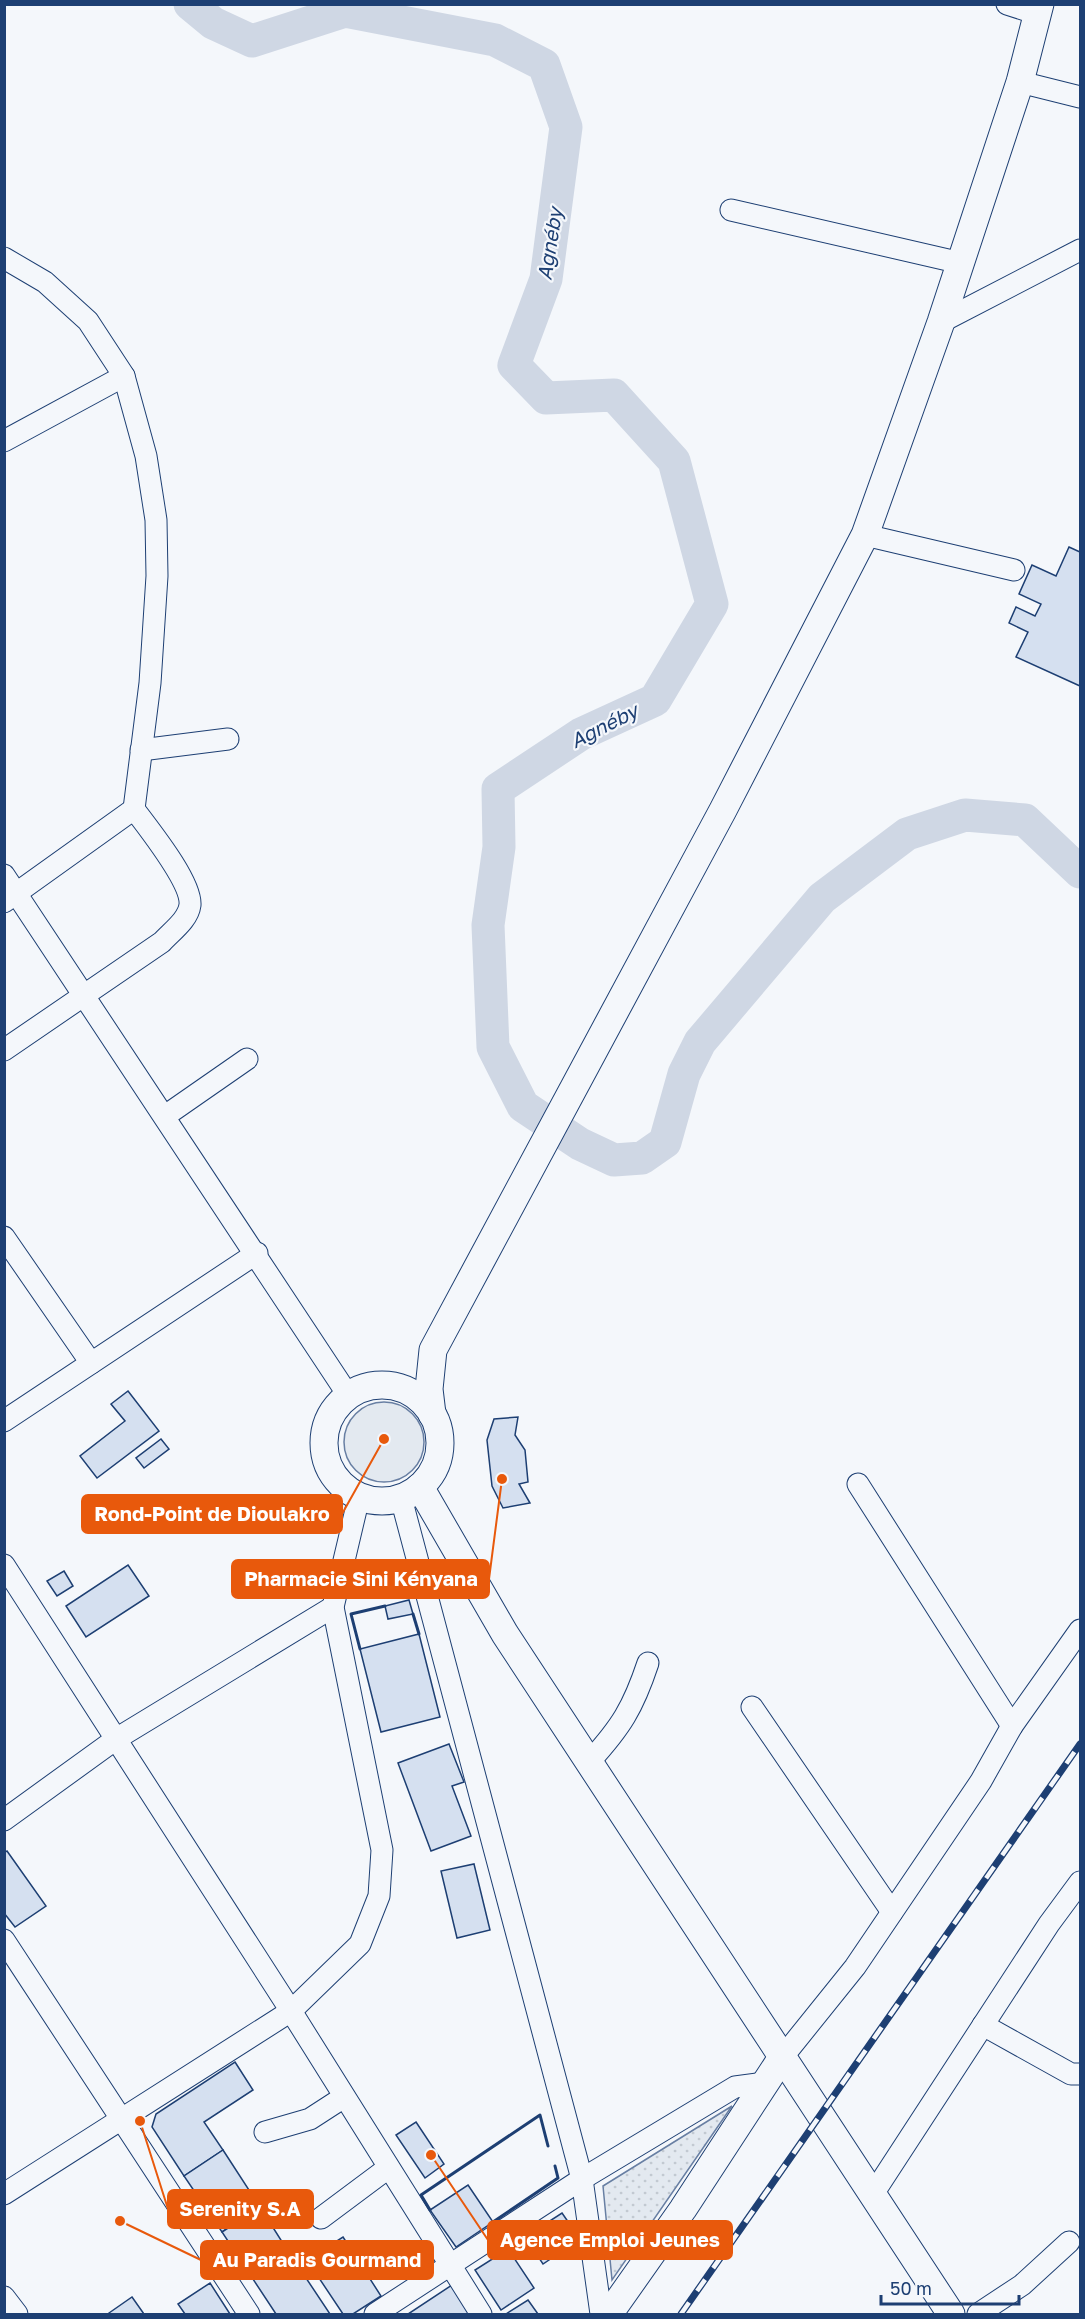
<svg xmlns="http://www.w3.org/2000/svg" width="1085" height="2319" font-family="'Golos Text',sans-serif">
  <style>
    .grass { fill: #e3e9f0; stroke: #687fa3; stroke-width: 1.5 }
    .park { fill: url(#park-dots); stroke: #687fa3; stroke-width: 1.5 }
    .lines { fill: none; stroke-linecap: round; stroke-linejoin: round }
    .river { stroke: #cfd7e4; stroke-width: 33 }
    .building { fill: #d5e0f0; stroke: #1d3f73; stroke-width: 1.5 }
    .minor-casing { stroke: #1d3f73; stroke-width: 23 }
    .major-casing { stroke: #1d3f73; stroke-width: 29 }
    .minor { stroke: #f4f7fb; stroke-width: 21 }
    .major { stroke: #f4f7fb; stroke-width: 27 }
    .rail-casing { stroke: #1d3f73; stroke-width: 7 }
    .rail { stroke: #f4f7fb; stroke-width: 4.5; stroke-dasharray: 14; stroke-linecap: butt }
    .wall { stroke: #1d3f73; stroke-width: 3 }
    .labels { text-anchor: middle; stroke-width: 4.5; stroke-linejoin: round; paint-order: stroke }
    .water-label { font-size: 20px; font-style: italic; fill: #1d3f73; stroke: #f4f7fb }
    .leader { fill: none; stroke: #e8590c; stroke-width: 2 }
    .callout-dot { fill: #e8590c; stroke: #f4f7fb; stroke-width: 2 }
    .callout { fill: #e8590c; stroke: #e8590c; stroke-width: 2 }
    .callout-label { font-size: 20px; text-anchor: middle; font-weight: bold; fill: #fff }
  </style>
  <defs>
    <pattern id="park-dots" width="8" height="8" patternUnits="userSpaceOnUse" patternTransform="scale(1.5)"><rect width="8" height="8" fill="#e3e9f0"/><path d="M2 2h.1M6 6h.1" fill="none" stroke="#c2c9d1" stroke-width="1.8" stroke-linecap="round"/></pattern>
  </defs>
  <rect width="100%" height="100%" fill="#f4f7fb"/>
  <circle class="grass" cx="384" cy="1442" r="40"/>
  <path class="park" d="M732 2106 612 2280 603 2186Z"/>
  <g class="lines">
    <path class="river" d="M190 4 213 23 252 41 345 11 495 40 544 65 566 127 546 279 514 365 546 398 614 395 674 461 712 604 655 700 581 734 498 789 499 847 488 925 493 1047 523 1106 580 1144 614 1160 642 1158 665 1142 684 1074 700 1042 822 898 907 834 965 815 1025 820 1080 872"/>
  </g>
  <g class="building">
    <path d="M1069 547 1080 552V686L1016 657 1028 632 1009 623 1016 607 1035 616 1041 604 1019 594 1032 565 1056 576Z"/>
    <path d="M128 1391 159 1431 97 1478 80 1456 125 1421 111 1404Z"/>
    <path d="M518 1417 515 1435 525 1450 528 1482 519 1484 530 1503 503 1508 492 1486 487 1440 494 1419Z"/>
    <path d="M161 1439 169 1449 144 1468 136 1458Z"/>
    <path d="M128 1565 149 1596 86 1637 66 1606Z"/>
    <path d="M64 1571 73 1586 57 1596 47 1581Z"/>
    <path d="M409 1600 413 1614 388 1619 385 1606Z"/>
    <path d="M419 1634 440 1717 381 1732 360 1649Z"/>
    <path d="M449 1744 464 1782 452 1786 471 1836 431 1851 398 1763Z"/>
    <path d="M7 1851 46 1906 15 1927 4 1913V1853Z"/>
    <path d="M474 1864 490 1930 457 1938 441 1871Z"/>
    <path d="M235 2062 253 2090 204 2122 223 2150 184 2176 152 2127 156 2114Z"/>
    <path d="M416 2122 444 2164 425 2178 396 2135Z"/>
    <path d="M223 2150 260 2207 222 2232 184 2176Z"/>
    <path d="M468 2185 493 2222 456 2247 430 2210Z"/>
    <path d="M260 2207 286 2248 249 2273 222 2232Z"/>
    <path d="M562 2213 580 2239 543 2264 525 2237Z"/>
    <path d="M343 2237 381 2296 353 2314H343L307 2260Z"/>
    <path d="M286 2248 330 2314H276L249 2273Z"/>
    <path d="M508 2249 534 2288 501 2310 475 2270Z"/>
    <path d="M210 2283 230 2314H185L178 2304Z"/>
    <path d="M452 2285 472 2314H408Z"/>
    <path d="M132 2297 144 2314H110L109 2313Z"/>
    <path d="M528 2300 538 2314H506Z"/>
  </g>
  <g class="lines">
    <defs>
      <g id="minor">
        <path d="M1007 4 1038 14"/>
        <path d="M1020 82 1080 97"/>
        <path d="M731 210 961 263"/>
        <path d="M4 258 45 282 88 321 124 376 146 456 156 520 157 576 150 683 134 809C148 828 192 882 190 905 188 920 172 931 162 942L4 1050"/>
        <path d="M941 322 1080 250"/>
        <path d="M4 441 124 376"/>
        <path d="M865 535 1014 570"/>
        <path d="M141 750 228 739"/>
        <path d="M4 875 348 1395"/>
        <path d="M4 902 134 809"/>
        <path d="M165 1116 247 1059"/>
        <path d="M4 1237 91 1363"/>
        <path d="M4 1421 257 1253"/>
        <path d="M858 1484 1012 1726"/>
        <path d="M401 1498 582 2179 601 2314"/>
        <path d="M4 1565 291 2011 481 2314"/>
        <path d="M752 1707 892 1912"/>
        <path d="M590 1761C621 1727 633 1708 648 1663"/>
        <path d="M4 1820 116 1739 333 1607"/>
        <path d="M4 1940 249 2314"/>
        <path d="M983 2025 1071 2074H1080"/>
        <path d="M781 2059 855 1967 981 1781 1012 1726 1080 1630"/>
        <path d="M265 2132 310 2119 344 2097"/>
        <path d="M4 2194 291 2011 360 1944 379 1896 382 1850 333 1607 359 1497"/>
        <path d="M873 2194 1049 1924 1080 1882"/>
        <path d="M321 2218 388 2168"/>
        <path d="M4 2297 17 2314"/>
        <path d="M375 2314 582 2179 735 2087 765 2083"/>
        <path d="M978 2314 1022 2285 1069 2242"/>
      </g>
      <g id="major">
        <circle cx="382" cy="1443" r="58"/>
        <path d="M432 1414 429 1389 433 1350 723 810 865 535 941 322 1020 82 1040 4"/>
        <path d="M420 1487 505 1634 951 2314"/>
        <path d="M609 2314 683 2209 781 2059"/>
      </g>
    </defs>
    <use href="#minor" class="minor-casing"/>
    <use href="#major" class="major-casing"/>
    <use href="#minor" class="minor"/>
    <use href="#major" class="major"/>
    <defs>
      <path id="rail" d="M681 2314 1080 1744"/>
    </defs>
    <use href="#rail" class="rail-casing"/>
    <use href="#rail" class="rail"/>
    <g class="wall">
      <path d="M413 1614 419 1634"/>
      <path d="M360 1649 351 1614 385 1606"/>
      <path d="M430 2210 421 2195 540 2115 548 2146"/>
      <path d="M493 2222 558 2178 555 2166"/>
    </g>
  </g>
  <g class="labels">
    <g class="water-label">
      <text transform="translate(550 244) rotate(-81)" y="7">Agnéby</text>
      <text transform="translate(604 726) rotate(-27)" y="7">Agnéby</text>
    </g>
  </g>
  <path class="leader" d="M384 1439L342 1514M502 1479L489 1579M140 2121L168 2209M431 2155L488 2240M120 2221L201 2260"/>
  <g class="callout-dot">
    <circle cx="384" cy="1439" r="6"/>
    <circle cx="502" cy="1479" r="6"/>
    <circle cx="140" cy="2121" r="6"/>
    <circle cx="431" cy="2155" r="6"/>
    <circle cx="120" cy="2221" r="6"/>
  </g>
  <g class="callout">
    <rect x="82" y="1495" width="260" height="38" rx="6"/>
    <rect x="232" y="1560" width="257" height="38" rx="6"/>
    <rect x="168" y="2190" width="145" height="38" rx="6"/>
    <rect x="488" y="2221" width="244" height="38" rx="6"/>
    <rect x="201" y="2241" width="232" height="38" rx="6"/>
  </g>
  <g class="callout-label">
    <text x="212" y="1521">Rond-Point de Dioulakro</text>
    <text x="361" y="1586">Pharmacie Sini Kényana</text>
    <text x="240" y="2216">Serenity S.A</text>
    <text x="610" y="2247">Agence Emploi Jeunes</text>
    <text x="317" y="2267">Au Paradis Gourmand</text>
  </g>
  <rect width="1085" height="2319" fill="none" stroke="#1d3f73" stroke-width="12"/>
  <path d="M881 2295v9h138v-9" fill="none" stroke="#1d3f73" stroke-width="3"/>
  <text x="890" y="2295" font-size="18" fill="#1d3f73" stroke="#f4f7fb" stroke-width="4.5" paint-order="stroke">50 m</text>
</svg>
